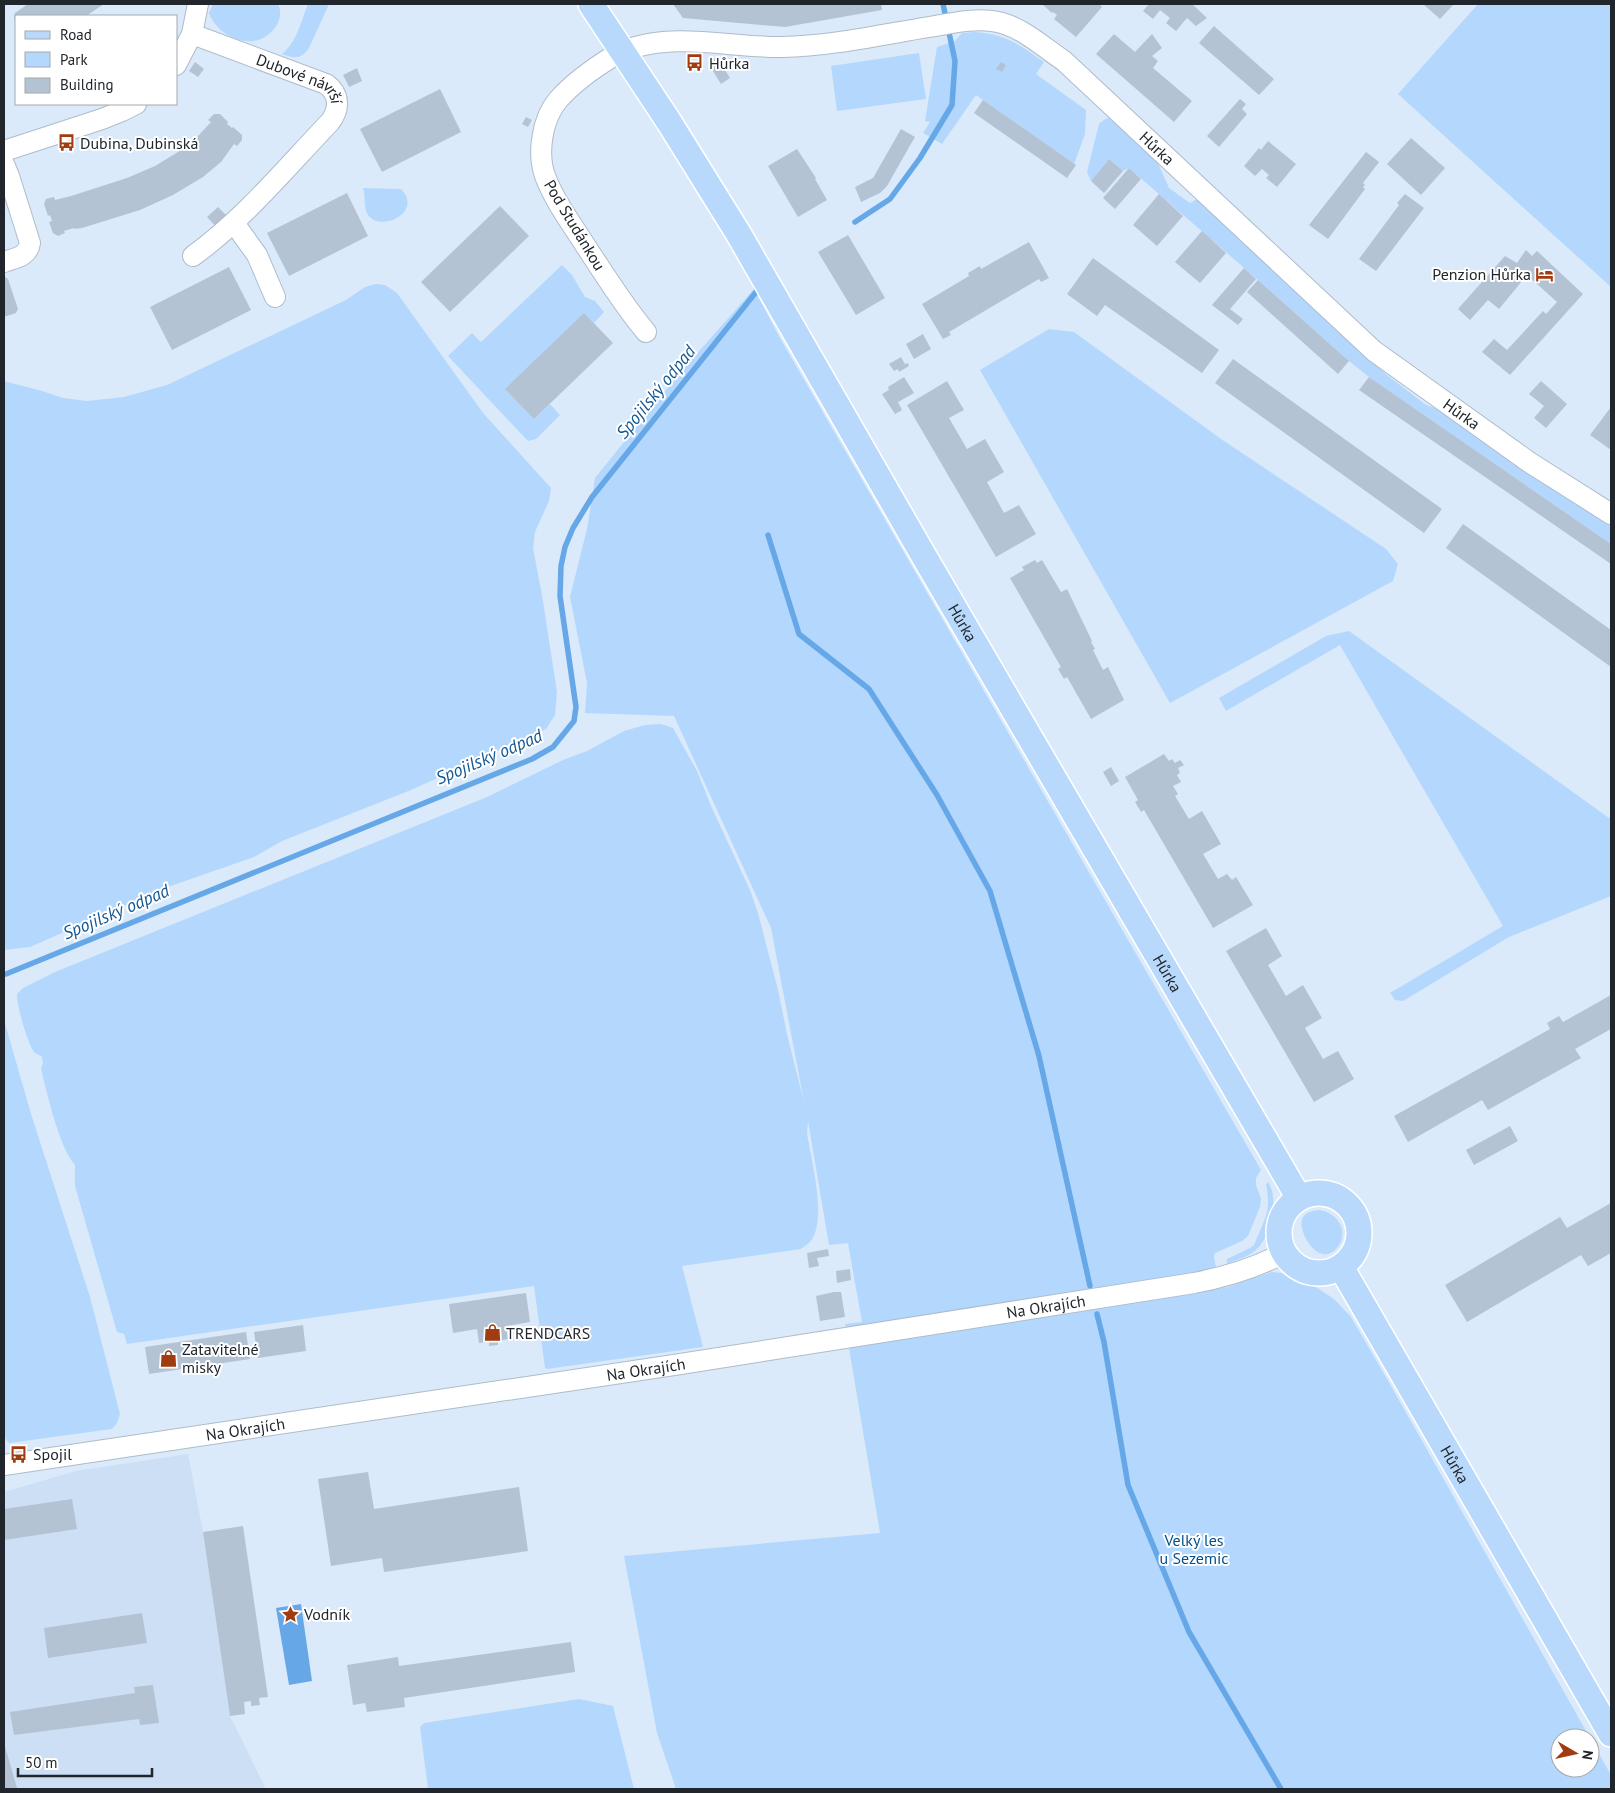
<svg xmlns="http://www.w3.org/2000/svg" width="1615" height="1793" font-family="'PT Sans',sans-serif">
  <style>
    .built { fill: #ccdff5 }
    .green { fill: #b4d7fd; fill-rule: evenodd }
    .water { fill: #66a7e8 }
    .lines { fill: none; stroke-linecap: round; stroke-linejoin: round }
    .stream { stroke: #66a7e8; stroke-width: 5.5 }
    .building { fill: #b4c3d3 }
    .minor-casing { stroke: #adbccb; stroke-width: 22 }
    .major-casing { stroke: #fff; stroke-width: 28 }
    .minor { stroke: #fff; stroke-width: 20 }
    .major { stroke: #b8d9fc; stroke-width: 25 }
    .labels { text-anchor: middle; stroke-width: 4; stroke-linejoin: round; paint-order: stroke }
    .poi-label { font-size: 16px; fill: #20262b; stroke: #fff; text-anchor: start }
    .street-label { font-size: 16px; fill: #20262b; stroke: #fff }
    .park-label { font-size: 16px; fill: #024f8a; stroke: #fff }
    .water-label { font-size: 18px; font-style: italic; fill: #125894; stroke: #fff }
  </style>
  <rect width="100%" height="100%" fill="#dbeafa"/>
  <path class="built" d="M188 1454 203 1532 230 1716 266 1789H4V1492L76 1471Z"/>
  <g class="green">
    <path d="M213 4H278C286 20 270 39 253 41 235 43 215 30 209 13Z"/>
    <path d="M308 4H329L309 48C302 59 294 59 282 54 297 42 301 21 308 4Z"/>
    <path d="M1478 4H1611V287L1398 94Z"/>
    <path d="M974 32C1005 34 1019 44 1044 62L1036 74 1086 110 1085 134 1074 164 976 95 942 144 923 133 930 122 925 121 937 47 955 41 962 33Z"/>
    <path d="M919 53 926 99 837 111 831 66Z"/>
    <path d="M1112 117 1152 150 1169 188 1190 203 1203 196 1298 291 1387 375 1426 405 1441 410 1611 522V544L1369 377 1349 361 1258 280 1129 168 1123 171 1109 159 1091 181 1087 172 1099 124 1105 119Z"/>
    <path d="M363 188 401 189C424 212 381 233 368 215 363 207 366 197 363 188Z"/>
    <path d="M562 265 572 275 585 297 595 301 604 312 594 323 584 314 534 419 550 404 560 415 536 439 528 441 448 356 472 333 481 342Z"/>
    <path d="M376 284 385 285 397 293 483 413 551 488 549 501 535 532 533 548 542 595 557 692 555 715 546 729 411 790 282 841 254 857 165 888 30 947 4 950V381L42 391 63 398 87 401 124 397 167 385 346 300 365 287Z"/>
    <path d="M754 289 780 338 1261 1170 1256 1178V1185L1261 1199 1260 1207 1248 1236 1242 1241 1215 1253 1214 1257 1216 1268 1149 1285 1152 1300 1228 1287 1272 1272 1282 1273 1310 1283 1334 1299 1351 1317 1387 1379 1611 1775V1789H676L657 1733 624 1556 880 1533 845 1324 862 1322 848 1243 829 1245 808 1121 807 1133C811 1159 828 1221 810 1242 808 1244 804 1247 801 1249L682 1266 703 1347 547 1369 545 1368 534 1286 127 1344 124 1334 117 1332 75 1186V1165C59 1147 47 1093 41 1069L43 1063 42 1057C41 1056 36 1053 35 1053 28 1046 16 1003 17 994L23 988 55 972 487 797 563 760 587 751 624 731 645 725 661 724 673 728 697 771 711 806 750 890 758 913 778 990 787 1034 804 1102 771 928 674 716 585 713 587 683 570 597 587 529 595 478 678 375ZM1560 1738H1590V1768H1560Z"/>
    <path d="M1049 329 1074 332 1221 439 1386 549 1398 564 1393 581 1170 703 980 370Z"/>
    <path d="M1349 631 1609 818 1611 816V896L1509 937 1403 1001 1395 1000 1390 993 1503 926 1340 645 1226 711 1219 698 1326 636Z"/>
    <path d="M4 1020 31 1114 90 1297 120 1414 117 1423 112 1429 9 1443 4 1437Z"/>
    <path d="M1268 1182C1280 1200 1271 1237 1255 1251 1247 1257 1236 1260 1227 1264V1259L1250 1248 1254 1245C1264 1220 1272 1212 1266 1185Z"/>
    <path d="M1318 1210C1338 1211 1351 1234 1336 1249 1317 1269 1294 1226 1304 1216 1307 1212 1313 1211 1318 1210Z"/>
    <path d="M579 1699 613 1706 634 1789H428L420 1727 424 1723Z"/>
  </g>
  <path class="water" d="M301 1604 312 1681 289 1685 276 1608Z"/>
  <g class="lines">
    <g class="stream">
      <path d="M855 222 890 199 920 158 952 105 955 61 943 4"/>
      <path d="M768 535 799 634 869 689 937 795 990 891 1039 1056 1090 1286"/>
      <path d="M6 974 532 759 553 747 574 721 576 707 560 596 561 566 565 547 573 528 592 497 756 292"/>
      <path d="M1097 1314 1104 1342 1128 1485 1189 1632 1281 1789"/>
    </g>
  </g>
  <g class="building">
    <path d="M28 4H104L86 16H16V22L14 18 15 13Z"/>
    <path d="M673 4H881L882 10 785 27 683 18Z"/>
    <path d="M1042 4H1099L1102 7 1076 37 1054 19 1057 15 1053 12 1052 13Z"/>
    <path d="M1149 4H1192L1207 18 1196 26 1187 18 1176 31 1166 23 1170 18 1160 10 1153 19 1143 11Z"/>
    <path d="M1423 4H1454L1440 19Z"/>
    <path d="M1214 26 1274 79 1259 95 1199 43Z"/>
    <path d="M1114 34 1135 52 1152 34 1162 48 1152 56 1158 61 1153 68 1192 101 1174 122 1096 54Z"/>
    <path d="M717 57 730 78 721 84 708 63Z"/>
    <path d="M195 62 204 69 198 77 189 71Z"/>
    <path d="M1001 62 1006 65 1002 72 996 69Z"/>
    <path d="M357 68 362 81 349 87 343 75Z"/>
    <path d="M440 89 461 132 382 172 360 129Z"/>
    <path d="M1240 99 1246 104 1242 109 1247 114 1219 147 1207 136Z"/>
    <path d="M983 100 1076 165 1067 178 974 113Z"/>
    <path d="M214 114H220L228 122 227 124 232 128 233 127 242 135V140L237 146 234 144 221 162 203 177 173 195 140 210 82 228 75 229 74 228 64 231 65 233 58 236 53 233 49 222 52 221 50 215 48 216 44 204 46 199 54 197 55 200 71 196 127 178 155 166 178 152 199 135 211 122 208 120Z"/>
    <path d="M526 117 532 120 528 127 522 124Z"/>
    <path d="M901 129 915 137 912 142 887 186 880 193 861 202 855 187 873 178Z"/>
    <path d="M1411 138 1445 168 1421 195 1387 164Z"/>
    <path d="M1268 141 1296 164 1277 187 1266 178 1269 175 1262 169 1255 176 1244 166 1259 148 1261 150Z"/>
    <path d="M797 149 816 178 815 179 827 200 798 217 768 166Z"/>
    <path d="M1366 152 1379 162 1363 183 1365 185 1363 187 1365 189 1328 239 1309 225Z"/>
    <path d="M1109 159 1123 171 1104 193 1091 181Z"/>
    <path d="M1129 168 1141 179 1115 209 1103 198Z"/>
    <path d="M347 193 368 236 289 276 267 233Z"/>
    <path d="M1159 194 1183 216 1157 246 1133 225Z"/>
    <path d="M1405 194 1424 208 1376 271 1359 259 1399 205 1397 203Z"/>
    <path d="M500 206 529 236 450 312 421 282Z"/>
    <path d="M218 207 229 218 218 229 207 217Z"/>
    <path d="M1202 231 1226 253 1200 283 1175 262Z"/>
    <path d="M848 235 885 298 856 315 818 252Z"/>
    <path d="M1029 242 1049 278 1041 282 1039 279 949 332 951 335 943 339 922 304 969 276 968 273 980 266 981 269Z"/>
    <path d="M1526 250 1532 256 1537 251 1583 294 1510 375 1482 352 1494 339 1507 350 1543 311 1546 314 1557 302 1527 275 1499 309 1488 300 1470 320 1458 309 1505 256 1517 263Z"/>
    <path d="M1093 258 1219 350 1202 373 1105 305 1097 316 1067 294Z"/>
    <path d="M229 267 251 310 172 350 150 307Z"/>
    <path d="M1244 268 1256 279 1230 309 1243 319 1238 325 1212 305Z"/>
    <path d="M4 276 8 279 18 309 16 313 4 317Z"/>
    <path d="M1258 280 1349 361 1338 374 1247 292Z"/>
    <path d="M584 313 613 343 534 419 505 389Z"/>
    <path d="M923 334 931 349 914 359 906 344Z"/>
    <path d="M901 357 905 364 908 363 909 366 899 372 898 369 894 371 889 364Z"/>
    <path d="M1233 359 1442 509 1424 533 1215 383Z"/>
    <path d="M904 377 914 393 898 402 902 410 895 414 882 394 889 390 888 387Z"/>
    <path d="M1369 377 1611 544V564L1359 390Z"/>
    <path d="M947 381 964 410 949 418 967 449 985 439 1004 472 987 482 1004 513 1019 505 1036 534 996 557 907 405Z"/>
    <path d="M1541 381 1567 404 1546 428 1534 418 1544 406 1529 394Z"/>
    <path d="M1611 407V450L1590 435Z"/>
    <path d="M1463 524 1611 630V667L1446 548Z"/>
    <path d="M1035 560 1037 563 1042 560 1061 592 1067 589 1092 641 1091 642 1095 649 1093 650 1103 670 1108 667 1124 700 1091 719 1067 677 1064 679 1058 669 1061 667 1010 578 1024 570 1022 567Z"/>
    <path d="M1164 754 1169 761 1172 759 1175 763 1180 760 1184 765 1178 768 1180 773 1177 775 1181 782 1173 786 1178 794 1175 796 1189 819 1202 811 1221 844 1203 854 1218 879 1227 874 1232 880 1236 877 1253 905 1213 928 1144 810 1141 812 1135 802 1138 800 1125 777Z"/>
    <path d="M1111 767 1119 781 1111 786 1103 772Z"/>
    <path d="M1266 928 1282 956 1268 965 1286 996 1303 985 1322 1018 1305 1028 1323 1059 1338 1051 1354 1079 1314 1102 1226 951Z"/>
    <path d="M1611 995V1029L1575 1049 1581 1058 1488 1110 1482 1100 1408 1142 1394 1116 1550 1029 1547 1023 1559 1016 1563 1022Z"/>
    <path d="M1510 1126 1518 1141 1474 1165 1466 1150Z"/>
    <path d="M1611 1203V1253L1588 1266 1581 1255 1467 1322 1445 1285 1560 1217 1567 1228Z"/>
    <path d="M828 1249 829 1256 817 1258 819 1266 809 1268 807 1253Z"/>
    <path d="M850 1269 851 1280 837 1283 836 1271Z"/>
    <path d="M834 1292H841L845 1317 820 1321 816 1296Z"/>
    <path d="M526 1293 530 1322 506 1326 508 1339 498 1341V1345L489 1346V1342L479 1343 477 1329 453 1333 449 1304Z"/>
    <path d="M303 1325 306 1351 258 1358 254 1332Z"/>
    <path d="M246 1332 250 1359 149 1374 145 1347Z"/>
    <path d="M368 1472 374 1509 519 1487 528 1551 384 1572 382 1558 331 1566 318 1479Z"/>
    <path d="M72 1499 77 1529 4 1540V1509Z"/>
    <path d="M243 1526 268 1697 259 1698 260 1705 251 1706V1701L244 1702 245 1714 230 1716 203 1532Z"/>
    <path d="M142 1613 147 1643 48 1658 44 1628Z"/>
    <path d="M571 1642 575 1672 404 1698 405 1707 367 1712 365 1703 353 1705 347 1665 398 1657 399 1666Z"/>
    <path d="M153 1685 159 1723 140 1725 139 1719 14 1735 10 1712 135 1693 134 1687Z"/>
    <path d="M4 1743 17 1788 4 1789Z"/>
  </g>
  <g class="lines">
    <defs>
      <g id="minor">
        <path id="s1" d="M192 34 326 84C340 94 340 109 330 122 286 168 245 218 193 256"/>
        <path d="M176 65 192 34 198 4"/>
        <path d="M4 151 102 119 122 111 136 104"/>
        <path d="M4 164 9 176 30 243C28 257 15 258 4 262"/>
        <path d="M234 223 257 255 275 297"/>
        <path id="s2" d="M646 332C623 305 605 275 585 245 571 223 554 200 545 176 537 153 542 119 558 100 572 84 597 66 615 55 666 29 728 48 782 47 831 46 880 35 929 27 949 24 971 18 992 21 1019 24 1043 47 1064 61L1374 351 1529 462 1611 514"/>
        <path id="s3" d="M4 1465 674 1365 1194 1283C1226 1277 1255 1268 1284 1253"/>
      </g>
      <g id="major">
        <path id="s4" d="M591 4 669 122 738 233 925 558 1299 1198"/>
        <circle cx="1319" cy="1233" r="40"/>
        <path id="s5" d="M1341 1267 1611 1734"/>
      </g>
    </defs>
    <use href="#minor" class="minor-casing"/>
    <use href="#major" class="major-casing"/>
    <use href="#minor" class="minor"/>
    <use href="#major" class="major"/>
  </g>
  <defs>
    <symbol id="bus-bare" viewBox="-9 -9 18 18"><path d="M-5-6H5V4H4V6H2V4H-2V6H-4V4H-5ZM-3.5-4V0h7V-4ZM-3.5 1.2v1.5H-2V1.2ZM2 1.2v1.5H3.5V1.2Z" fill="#a13c10" stroke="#fff" stroke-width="2.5" paint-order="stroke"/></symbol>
    <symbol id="hotel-bare" viewBox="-9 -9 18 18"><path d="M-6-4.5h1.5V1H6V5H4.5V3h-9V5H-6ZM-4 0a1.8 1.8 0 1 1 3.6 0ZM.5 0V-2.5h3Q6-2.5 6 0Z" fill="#a13c10" stroke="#fff" stroke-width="2.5" paint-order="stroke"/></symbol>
    <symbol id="shop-bare" viewBox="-9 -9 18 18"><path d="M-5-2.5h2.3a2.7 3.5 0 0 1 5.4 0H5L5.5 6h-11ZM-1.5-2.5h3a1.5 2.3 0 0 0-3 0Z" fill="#a13c10" stroke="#fff" stroke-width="2.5" paint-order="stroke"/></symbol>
    <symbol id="sight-bare" viewBox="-9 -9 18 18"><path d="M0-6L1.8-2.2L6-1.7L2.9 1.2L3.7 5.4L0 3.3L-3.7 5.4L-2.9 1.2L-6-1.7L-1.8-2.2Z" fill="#a13c10" stroke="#fff" stroke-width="2.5" paint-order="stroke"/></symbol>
  </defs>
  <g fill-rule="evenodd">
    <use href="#bus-bare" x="682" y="50" width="25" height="25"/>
    <use href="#bus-bare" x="54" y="130" width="25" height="25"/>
    <use href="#hotel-bare" x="1532" y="262" width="25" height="25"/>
    <use href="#shop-bare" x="480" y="1320" width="25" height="25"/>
    <use href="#shop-bare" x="156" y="1346" width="25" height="25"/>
    <use href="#bus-bare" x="6" y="1442" width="25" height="25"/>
    <use href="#sight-bare" x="278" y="1602" width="25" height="25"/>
  </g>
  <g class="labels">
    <g class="poi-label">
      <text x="709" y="69">Hůrka</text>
      <text x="80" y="149">Dubina, Dubinská</text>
      <text x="1531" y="280" text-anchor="end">Penzion Hůrka</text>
      <text x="506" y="1339">TRENDCARS</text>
      <text x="182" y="1355">Zatavitelné<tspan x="182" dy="18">misky</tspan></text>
      <text x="33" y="1460">Spojil</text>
      <text x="304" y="1620">Vodník</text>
    </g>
    <g class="street-label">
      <text dy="6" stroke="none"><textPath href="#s1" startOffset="118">Dubové návrší</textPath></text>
      <text dy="6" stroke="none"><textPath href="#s2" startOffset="931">Hůrka</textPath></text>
      <text transform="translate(575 225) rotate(59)" y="6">Pod Studánkou</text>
      <text dy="6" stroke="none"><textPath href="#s2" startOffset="1336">Hůrka</textPath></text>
      <text dy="6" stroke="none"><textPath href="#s4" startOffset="722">Hůrka</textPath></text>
      <text dy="6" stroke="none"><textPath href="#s4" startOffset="1128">Hůrka</textPath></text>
      <text dy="6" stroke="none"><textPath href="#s3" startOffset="1054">Na Okrajích</textPath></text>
      <text dy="6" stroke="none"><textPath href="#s3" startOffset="649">Na Okrajích</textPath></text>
      <text dy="6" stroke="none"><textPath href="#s3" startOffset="244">Na Okrajích</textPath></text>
      <text dy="6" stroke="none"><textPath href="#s5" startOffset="228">Hůrka</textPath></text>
    </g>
    <g class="park-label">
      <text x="1194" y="1546">Velký les<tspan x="1194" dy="18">u Sezemic</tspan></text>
    </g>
    <g class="water-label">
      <text transform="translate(656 392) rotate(-51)" y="6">Spojilský odpad</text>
      <text transform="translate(489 757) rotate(-23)" y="6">Spojilský odpad</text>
      <text transform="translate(116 912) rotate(-23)" y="6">Spojilský odpad</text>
    </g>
  </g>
  <rect width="1615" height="1793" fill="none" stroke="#20262b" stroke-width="10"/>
  <rect x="15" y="15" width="162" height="90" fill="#ffffff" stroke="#a6a8aa"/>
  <rect x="25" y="31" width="25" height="8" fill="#b8d9fc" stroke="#a6a8aa"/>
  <text x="60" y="40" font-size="15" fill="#20262b">Road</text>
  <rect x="25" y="52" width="25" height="15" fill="#b4d7fd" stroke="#a6a8aa"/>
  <text x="60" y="65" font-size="15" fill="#20262b">Park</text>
  <rect x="25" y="78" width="25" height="15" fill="#b4c3d3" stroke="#a6a8aa"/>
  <text x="60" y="90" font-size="15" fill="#20262b">Building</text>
  <g transform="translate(1575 1753) rotate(99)"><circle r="24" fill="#ffffff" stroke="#a6a8aa"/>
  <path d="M0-4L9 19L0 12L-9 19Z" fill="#a13c10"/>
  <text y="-8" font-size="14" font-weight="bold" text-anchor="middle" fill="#20262b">N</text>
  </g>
  <path d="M18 1768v8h134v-8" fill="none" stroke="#20262b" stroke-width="2.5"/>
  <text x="25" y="1768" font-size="15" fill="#20262b" stroke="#ffffff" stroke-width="4" paint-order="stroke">50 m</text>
</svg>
